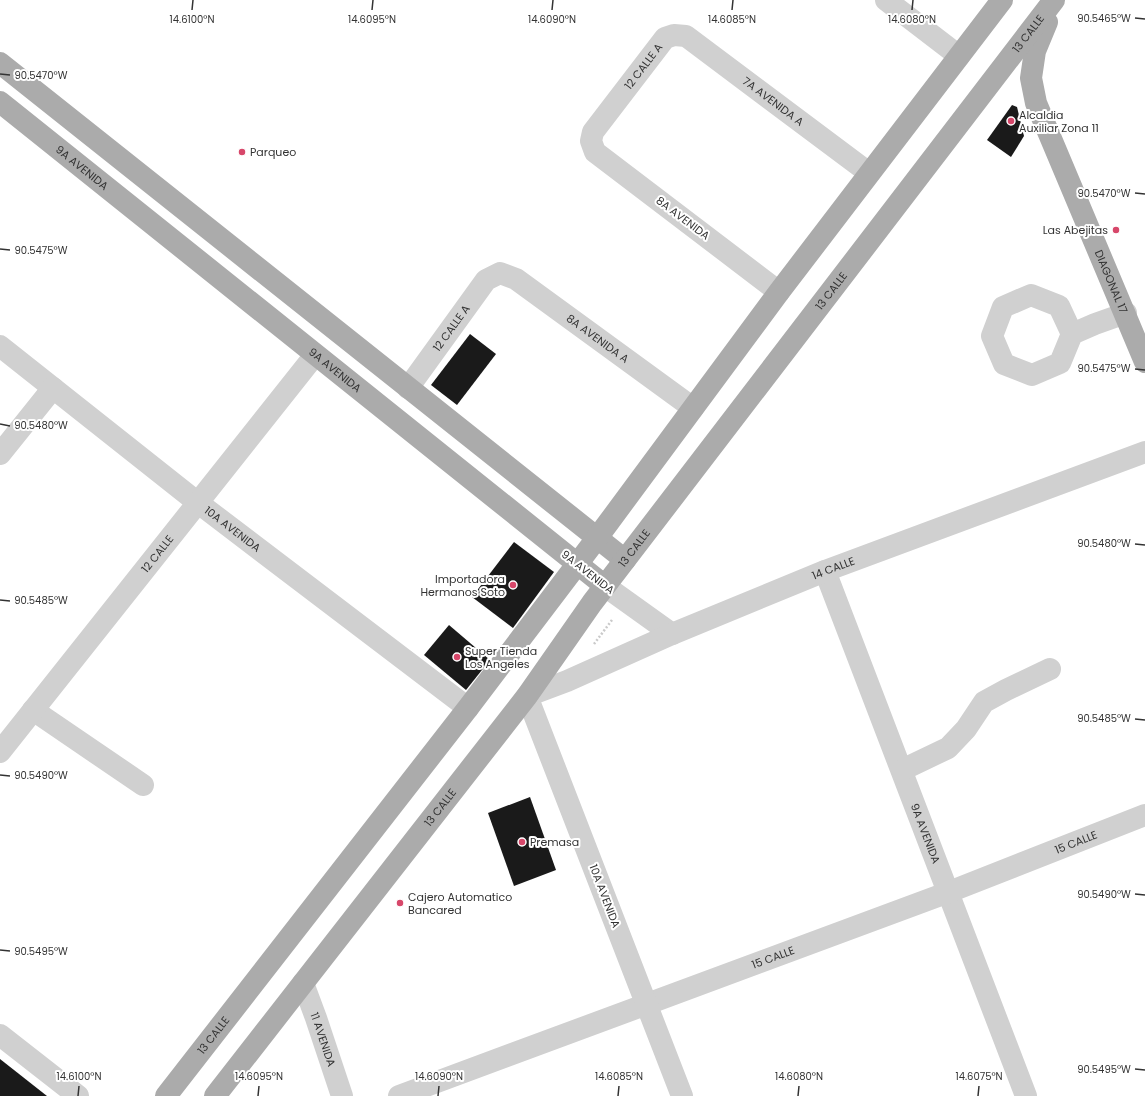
<svg xmlns="http://www.w3.org/2000/svg" width="1145" height="1096" font-family="Poppins,sans-serif">
  <style>
    .building { fill: #1a1a1a }
    .lines { fill: none; stroke-linecap: round; stroke-linejoin: round }
    .path { stroke: #cacaca; stroke-width: 2.5; stroke-dasharray: 2 2; stroke-linecap: butt }
    .minor { stroke: #d0d0d0; stroke-width: 22 }
    .major { stroke: #ababab; stroke-width: 22 }
    .ticks { fill: none; stroke: #333; stroke-width: 1.5 }
    .poi-dot { fill: #d7476a; stroke: #fff; stroke-width: 1.5 }
    .labels { text-anchor: middle; stroke-width: 4; stroke-linejoin: round; paint-order: stroke }
    .street-label { font-size: 11px; fill: #333; stroke: #fff }
    .poi-label { font-size: 11px; fill: #333; stroke: #fff; text-anchor: start }
    .ticks-label { font-size: 10px; text-anchor: middle; fill: #333; stroke: #fff; stroke-width: 4; stroke-linejoin: round; paint-order: stroke }
  </style>
  <rect width="100%" height="100%" fill="#fff"/>
  <g class="building">
    <path d="M1012 105 1017 107 1024 136 1011 157 987 140Z"/>
    <path d="M470 334 496 354 457 405 431 385Z"/>
    <path d="M514 542 554 572 513 628 472 597Z"/>
    <path d="M449 625 490 660 466 690 424 655Z"/>
    <path d="M530 797 556 870 514 886 488 813Z"/>
    <path d="M0 1059 47 1096H0Z"/>
  </g>
  <g class="lines">
    <path class="path" d="M594 644 612 620"/>
    <g class="minor">
      <path d="M886 0 959 56"/>
      <path id="s1" d="M779 292 595 152 591 141 593 132 665 38 674 35 686 36 869 173"/>
      <path d="M1072 334 1059 306 1031 295 1003 307 992 336 1004 364 1032 375 1060 363 1072 334 1095 324 1126 313"/>
      <path id="s2" d="M0 346 197 502 468 708"/>
      <path id="s3" d="M408 388 486 280 500 273 516 279 693 408"/>
      <path d="M0 454 53 388"/>
      <path id="s4" d="M825 571 1026 1096"/>
      <path d="M605 586 672 634"/>
      <path d="M33 710 143 785"/>
      <path id="s5" d="M0 752 315 355"/>
      <path d="M902 770 948 748 966 729 984 702 1006 690 1050 669"/>
      <path id="s6" d="M303 983 316 1018 342 1096"/>
      <path d="M0 1035 78 1096"/>
      <path id="s7" d="M399 1096 949 892 1145 815"/>
      <path id="s8" d="M682 1096 527 696 567 681 672 634 825 571 1145 452"/>
    </g>
    <g class="major">
      <path id="s9" d="M1047 22 1035 51 1031 78 1036 103 1145 362"/>
      <path d="M0 63 625 560"/>
      <path id="s10" d="M0 102 605 586"/>
      <path id="s11" d="M166 1096 468 708 597 538 779 292 1002 0"/>
      <path id="s12" d="M215 1096 527 696 592 603 1054 0"/>
    </g>
  </g>
  <path class="ticks" d="M192 10 193 0M372 10 373 0M552 10 553 0M732 10 733 0M912 10 913 0M1135 18 1145 19M0 74 10 75M1135 193 1145 194M0 249 10 250M1135 369 1145 370M0 424 10 426M1135 544 1145 545M0 600 10 601M1135 719 1145 720M0 775 10 776M1135 894 1145 895M0 950 10 951M1135 1069 1145 1070M78 1096 79 1086M258 1096 259 1086M438 1096 439 1086M618 1096 619 1086M798 1096 799 1086M978 1096 979 1086"/>
  <g class="poi-dot">
    <circle cx="1011" cy="121" r="4"/>
    <circle cx="242" cy="152" r="4"/>
    <circle cx="1116" cy="230" r="4"/>
    <circle cx="513" cy="585" r="4"/>
    <circle cx="457" cy="657" r="4"/>
    <circle cx="522" cy="842" r="4"/>
    <circle cx="400" cy="903" r="4"/>
  </g>
  <g class="labels">
    <g class="street-label">
      <text dy="4" stroke="none"><textPath href="#s12" startOffset="1338">13 CALLE</textPath></text>
      <text dy="4" stroke="none"><textPath href="#s1" startOffset="335">12 CALLE A</textPath></text>
      <text dy="4" stroke="none"><textPath href="#s1" startOffset="501">7A AVENIDA A</textPath></text>
      <text dy="4" stroke="none"><textPath href="#s10" startOffset="105">9A AVENIDA</textPath></text>
      <text transform="translate(683 218) rotate(37)" y="4">8A AVENIDA</text>
      <text dy="4" stroke="none"><textPath href="#s9" startOffset="278">DIAGONAL 17</textPath></text>
      <text dy="4" stroke="none"><textPath href="#s12" startOffset="1014">13 CALLE</textPath></text>
      <text dy="4" stroke="none"><textPath href="#s3" startOffset="74">12 CALLE A</textPath></text>
      <text dy="4" stroke="none"><textPath href="#s3" startOffset="267">8A AVENIDA A</textPath></text>
      <text dy="4" stroke="none"><textPath href="#s10" startOffset="429">9A AVENIDA</textPath></text>
      <text dy="4" stroke="none"><textPath href="#s2" startOffset="296">10A AVENIDA</textPath></text>
      <text dy="4" stroke="none"><textPath href="#s12" startOffset="690">13 CALLE</textPath></text>
      <text dy="4" stroke="none"><textPath href="#s5" startOffset="253">12 CALLE</textPath></text>
      <text dy="4" stroke="none"><textPath href="#s8" startOffset="761">14 CALLE</textPath></text>
      <text transform="translate(588 572) rotate(38)" y="4">9A AVENIDA</text>
      <text dy="4" stroke="none"><textPath href="#s12" startOffset="366">13 CALLE</textPath></text>
      <text dy="4" stroke="none"><textPath href="#s4" startOffset="281">9A AVENIDA</textPath></text>
      <text dy="4" stroke="none"><textPath href="#s7" startOffset="723">15 CALLE</textPath></text>
      <text transform="translate(605 896) rotate(69)" y="4">10A AVENIDA</text>
      <text dy="4" stroke="none"><textPath href="#s7" startOffset="399">15 CALLE</textPath></text>
      <text dy="4" stroke="none"><textPath href="#s11" startOffset="77">13 CALLE</textPath></text>
      <text dy="4" stroke="none"><textPath href="#s6" startOffset="60">11 AVENIDA</textPath></text>
    </g>
    <g class="poi-label">
      <text x="1019" y="119">Alcaldia<tspan x="1019" dy="13">Auxiliar Zona 11</tspan></text>
      <text x="250" y="156">Parqueo</text>
      <text x="1108" y="234" text-anchor="end">Las Abejitas</text>
      <text x="505" y="583" text-anchor="end">Importadora<tspan x="505" dy="13">Hermanos Soto</tspan></text>
      <text x="465" y="655">Super Tienda<tspan x="465" dy="13">Los Angeles</tspan></text>
      <text x="530" y="846">Premasa</text>
      <text x="408" y="901">Cajero Automatico<tspan x="408" dy="13">Bancared</tspan></text>
    </g>
  </g>
  <g class="ticks-label">
    <text x="1104" y="22">90.5465°W</text>
    <text x="192" y="23">14.6100°N</text>
    <text x="372" y="23">14.6095°N</text>
    <text x="552" y="23">14.6090°N</text>
    <text x="732" y="23">14.6085°N</text>
    <text x="912" y="23">14.6080°N</text>
    <text x="41" y="79">90.5470°W</text>
    <text x="1104" y="197">90.5470°W</text>
    <text x="41" y="254">90.5475°W</text>
    <text x="1104" y="372">90.5475°W</text>
    <text x="41" y="429">90.5480°W</text>
    <text x="1104" y="547">90.5480°W</text>
    <text x="41" y="604">90.5485°W</text>
    <text x="1104" y="722">90.5485°W</text>
    <text x="41" y="779">90.5490°W</text>
    <text x="1104" y="898">90.5490°W</text>
    <text x="41" y="955">90.5495°W</text>
    <text x="1104" y="1073">90.5495°W</text>
    <text x="79" y="1080">14.6100°N</text>
    <text x="259" y="1080">14.6095°N</text>
    <text x="439" y="1080">14.6090°N</text>
    <text x="619" y="1080">14.6085°N</text>
    <text x="799" y="1080">14.6080°N</text>
    <text x="979" y="1080">14.6075°N</text>
  </g>
</svg>
